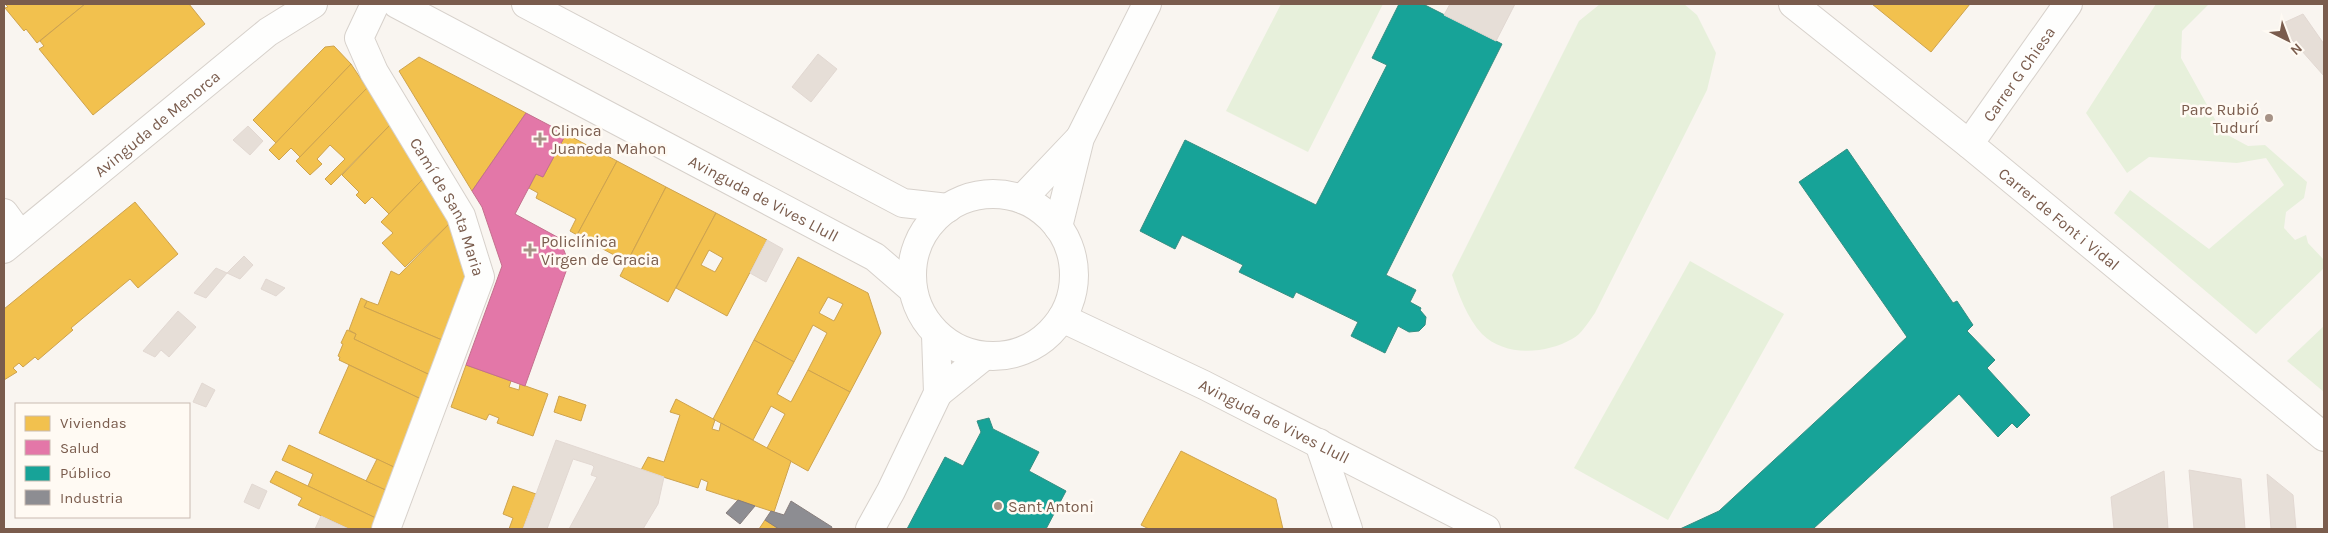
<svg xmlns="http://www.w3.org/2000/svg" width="2328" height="533" font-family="Karla,sans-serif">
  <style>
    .green { fill: #e7f0db }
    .homes { fill: #f2c14e; stroke: #cea34e; fill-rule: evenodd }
    .health { fill: #e377a8; stroke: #c46f8d }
    .public { fill: #17a398; stroke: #358e82 }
    .industry { fill: #8d8d92; stroke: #877e7d }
    .building { fill: #e6ded7; stroke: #e2d8d2 }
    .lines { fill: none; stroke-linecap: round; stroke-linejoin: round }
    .minor-casing { stroke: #d7d1cb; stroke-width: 30 }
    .tertiary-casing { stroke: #d7d1cb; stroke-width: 30 }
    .minor { stroke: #fefefd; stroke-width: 28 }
    .tertiary { stroke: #fefefd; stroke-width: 28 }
    .poi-dot { fill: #a69286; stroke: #fffaf3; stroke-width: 2 }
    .labels { text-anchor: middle; stroke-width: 5; stroke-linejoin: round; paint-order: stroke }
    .street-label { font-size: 16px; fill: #7a5c4d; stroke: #fffaf3 }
    .poi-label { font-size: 16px; fill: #7a5c4d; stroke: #fffaf3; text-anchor: start }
  </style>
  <rect width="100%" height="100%" fill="#f9f5f0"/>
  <g class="green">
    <path d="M1281 4H1383L1308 152 1226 111Z"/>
    <path d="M1600 4H1684L1697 15 1716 53 1707 90 1595 313C1589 321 1581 335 1572 339 1546 354 1505 357 1482 334 1467 318 1459 295 1452 275L1579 21Z"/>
    <path d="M2156 4H2209L2182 31 2181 58 2222 132 2248 146 2265 145 2307 182 2304 198 2286 212 2284 228 2295 240 2306 235 2308 243 2324 260V268L2256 334 2114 213 2130 190 2209 249 2284 185 2266 158 2237 163 2149 157 2127 173 2086 113Z"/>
    <path d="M1690 261 1784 314 1668 520 1574 468Z"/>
    <path d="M2324 326V392L2287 361Z"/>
  </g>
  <g class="homes">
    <path d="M5 4H85L37 43 26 29 24 31 5 8 8 7Z"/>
    <path d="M85 4H189L205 24 93 115 39 49 44 46 40 41Z"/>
    <path d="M1872 4H1970L1931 52Z"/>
    <path d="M334 46 351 64 276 143 253 120 325 47Z"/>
    <path d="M419 57 526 113 472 191 399 71Z"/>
    <path d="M351 64 367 88 300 157 291 148 279 160 269 150Z"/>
    <path d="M367 88 390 125 331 185 325 179 345 159 330 145 317 159 322 164 310 175 296 161Z"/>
    <path d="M390 125 424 178 389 214 372 197 365 204 356 195 359 192 342 175Z"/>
    <path d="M566 134 617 161 577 235 570 231 576 219 536 198 538 193 529 188 536 174 543 177Z"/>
    <path d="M617 161 666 187 627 262 577 235Z"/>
    <path d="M424 178 452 221 405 267 382 243 393 233 381 222Z"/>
    <path d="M666 187 716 213 668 302 620 276Z"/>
    <path d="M135 202 178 254 138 288 130 279 71 328 73 330 38 360 35 357 23 367 19 363 13 368 17 372 4 380V309Z"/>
    <path d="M716 213 767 240 727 316 676 288ZM709 250 723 258 715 272 701 265Z"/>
    <path d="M452 221 468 268 442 340 364 307 367 301 378 305 391 271 399 275Z"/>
    <path d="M798 257 868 293 881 333 850 392 808 370 827 333 813 325 794 362 754 340ZM828 297 843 304 834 321 819 313Z"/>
    <path d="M361 298 367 301 364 307 442 340 430 375 354 339 356 334 349 330Z"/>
    <path d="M347 330 356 334 354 339 430 375 421 399 339 360 340 357 338 356 343 344 341 343Z"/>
    <path d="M754 340 794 362 777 394 791 402 808 370 850 392 808 471 767 448 785 414 771 406 753 440 713 419Z"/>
    <path d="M349 365 421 399 396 468 319 433Z"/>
    <path d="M466 365 511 381 509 387 519 390 520 384 548 394 533 436 497 423 499 418 489 414 486 420 451 407Z"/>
    <path d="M559 396 586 405 581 421 554 412Z"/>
    <path d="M676 399 715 420 712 429 719 431 721 423 791 461 774 512 706 490 708 482 701 479 698 488 641 470 648 457 664 462 680 415 670 412Z"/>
    <path d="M289 445 388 491 378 519 308 486 313 474 282 460Z"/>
    <path d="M1181 451 1276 499 1283 529H1149L1141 525Z"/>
    <path d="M377 459 396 468 388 491 366 481Z"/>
    <path d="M276 471 378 519 374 529H349L298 505 302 498 270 482Z"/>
    <path d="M513 486 536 494 523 529H509L513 518 503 514Z"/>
    <path d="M765 520 779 529H759Z"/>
  </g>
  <path class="health" d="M526 113 566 134 543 177 536 174 515 214 559 238 569 263 525 386 466 365 502 266 482 207 472 191Z"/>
  <g class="public">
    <path d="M1399 4H1423L1502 44 1386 275 1416 290 1410 302 1421 308 1420 310 1426 317 1425 325 1419 331 1409 332 1398 326 1385 353 1351 336 1358 322 1296 292 1293 298 1239 272 1243 265 1182 235 1175 249 1140 231 1185 140 1316 205 1387 65 1372 58Z"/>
    <path d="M1847 149 1953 303 1957 301 1973 325 1967 331 1995 360 1987 368 2030 415 2017 428 2012 423 1998 437 1959 394 1813 529H1680L1719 511 1907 337 1799 182Z"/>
    <path d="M989 418 993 429 1039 452 1029 471 1066 491 1046 529H907L945 457 963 466 981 432 977 421Z"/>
  </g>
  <g class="industry">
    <path d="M738 500 755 506 740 524 726 513Z"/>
    <path d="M791 501 832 527 831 529H779L765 520 771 511 784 515Z"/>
  </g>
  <g class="building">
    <path d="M1450 4H1515L1496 41 1444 15Z"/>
    <path d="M2303 14 2324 44V76L2279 25Z"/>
    <path d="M818 54 837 69 811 102 792 87Z"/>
    <path d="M248 126 263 141 250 155 233 140Z"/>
    <path d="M767 240 783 249 766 282 750 273Z"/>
    <path d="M244 256 253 265 240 279 227 273Z"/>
    <path d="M216 268 227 273 206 298 194 293Z"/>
    <path d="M266 279 285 288 276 296 261 289Z"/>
    <path d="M178 311 196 327 169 357 161 350 155 357 143 351Z"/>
    <path d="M202 383 215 390 206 407 193 402Z"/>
    <path d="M556 440 664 477 658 504 643 529H569L597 477 591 475 594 467 592 465 573 459 547 529H523Z"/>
    <path d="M2189 470 2241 479 2245 529H2194Z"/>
    <path d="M2164 471 2168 529H2114L2111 497Z"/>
    <path d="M2267 474 2293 495 2296 529H2271Z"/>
    <path d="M252 484 267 491 259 509 244 502Z"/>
    <path d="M321 516 349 529H315Z"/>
  </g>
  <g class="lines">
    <defs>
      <g id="minor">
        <path id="s1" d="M375 4 359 38 374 72 461 216 480 277 386 529"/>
        <path id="s2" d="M1793 4 1969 144 2324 437"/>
        <path id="s3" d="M1969 144 2068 4"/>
        <path d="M4 213 20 235"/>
        <path id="s4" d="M4 249 268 32 313 4"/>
        <path d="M1319 443 1348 529"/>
      </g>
      <g id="tertiary">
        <path id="s5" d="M397 4 875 257 912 289"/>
        <path d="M526 4 903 203 948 208"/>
        <circle cx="993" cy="275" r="81"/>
        <path d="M1022 199 1079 139"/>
        <path d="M1058 227 1080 138 1147 4"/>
        <path id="s6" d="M1062 318 1204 385 1486 529"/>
        <path d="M938 393 984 356"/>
        <path d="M870 529 891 491 938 393 936 335"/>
      </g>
    </defs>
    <use href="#minor" class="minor-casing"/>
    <use href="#tertiary" class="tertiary-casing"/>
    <use href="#minor" class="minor"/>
    <use href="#tertiary" class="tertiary"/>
  </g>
  <g class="poi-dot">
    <circle cx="2269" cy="118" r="5"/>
    <path d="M537.5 131.5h5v5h5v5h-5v5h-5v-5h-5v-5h5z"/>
    <path d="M527.5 242.5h5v5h5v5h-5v5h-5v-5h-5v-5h5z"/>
    <circle cx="998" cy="506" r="5"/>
  </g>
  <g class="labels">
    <g class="street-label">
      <text dy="6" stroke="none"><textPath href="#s3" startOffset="86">Carrer G Chiesa</textPath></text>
      <text dy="6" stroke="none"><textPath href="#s4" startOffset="198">Avinguda de Menorca</textPath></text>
      <text dy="6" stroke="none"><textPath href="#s5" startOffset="415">Avinguda de Vives Llull</textPath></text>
      <text dy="6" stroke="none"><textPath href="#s1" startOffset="229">Camí de Santa Maria</textPath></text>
      <text dy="6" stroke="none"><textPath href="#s2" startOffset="342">Carrer de Font i Vidal</textPath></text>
      <text dy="6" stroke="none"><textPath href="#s6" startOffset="236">Avinguda de Vives Llull</textPath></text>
    </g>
    <g class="poi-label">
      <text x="2259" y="115" text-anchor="end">Parc Rubió<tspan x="2259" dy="18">Tudurí</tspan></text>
      <text x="551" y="136">Clinica<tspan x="551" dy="18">Juaneda Mahon</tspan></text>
      <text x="541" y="247">Policlínica<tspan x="541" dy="18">Virgen de Gracia</tspan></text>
      <text x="1008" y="512">Sant Antoni</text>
    </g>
  </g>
  <rect width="2328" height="533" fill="none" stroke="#7a5c4d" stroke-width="10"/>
  <rect x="15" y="403" width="175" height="115" fill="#fffaf3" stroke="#cabbb1"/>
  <rect x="25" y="416" width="25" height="15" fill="#f2c14e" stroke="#cabbb1"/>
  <text x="60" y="428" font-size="15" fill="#7a5c4d">Viviendas</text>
  <rect x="25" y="440" width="25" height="15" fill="#e377a8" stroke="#cabbb1"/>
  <text x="60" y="453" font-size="15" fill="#7a5c4d">Salud</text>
  <rect x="25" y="466" width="25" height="15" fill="#17a398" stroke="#cabbb1"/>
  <text x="60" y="478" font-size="15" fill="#7a5c4d">Público</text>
  <rect x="25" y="490" width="25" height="15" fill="#8d8d92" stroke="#cabbb1"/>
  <text x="60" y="503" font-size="15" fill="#7a5c4d">Industria</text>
  <g transform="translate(2288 40) rotate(138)" stroke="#fffaf3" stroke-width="4" paint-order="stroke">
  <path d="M0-4L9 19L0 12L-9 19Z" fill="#7a5c4d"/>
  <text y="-8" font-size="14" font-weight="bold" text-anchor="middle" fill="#7a5c4d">N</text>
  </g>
</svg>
